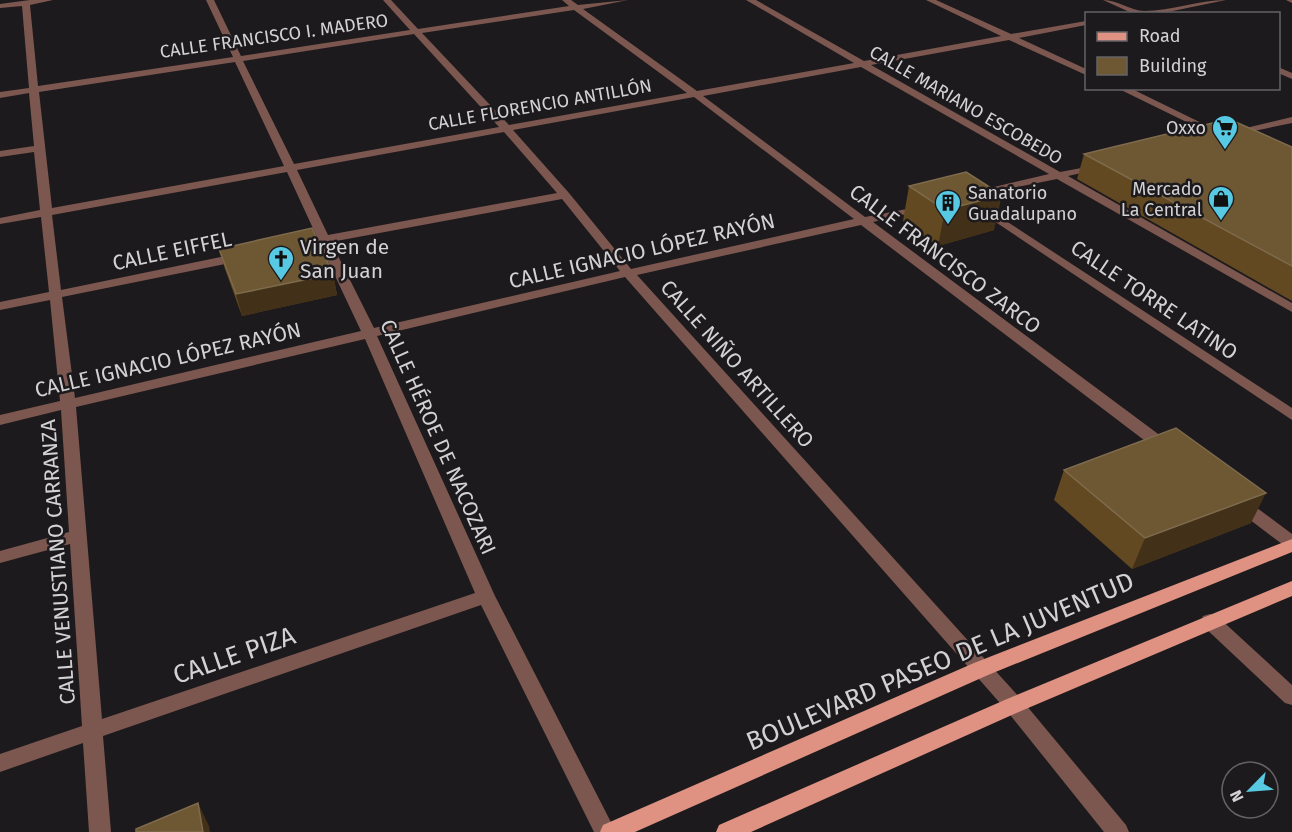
<svg xmlns="http://www.w3.org/2000/svg" width="1292" height="832" font-family="'Fira Sans',sans-serif">
  <style>
    .lines { fill: none; stroke-linecap: round; stroke-linejoin: round }
    .minor { fill: #7c574f; fill-rule: evenodd }
    .major { fill: #df9282; fill-rule: evenodd }
    .wall { fill: #624921 }
    .shaded-wall { fill: #423018 }
    .building { fill: #6e5834; stroke: #7e6b4d; stroke-width: 1.5 }
    .labels { text-anchor: middle; stroke-width: 5; stroke-linejoin: round; paint-order: stroke }
    .far-street-label { font-size: 18px; fill: #d2d1d3; stroke: #1d1a1d }
    .far-poi-label { font-size: 18px; fill: #d2d1d3; stroke: #1d1a1d; text-anchor: end }
    .poi-label { font-size: 21px; fill: #d2d1d3; stroke: #1d1a1d; text-anchor: start }
    .street-label { font-size: 21px; fill: #d2d1d3; stroke: #1d1a1d }
    .near-street-label { font-size: 26px; fill: #d2d1d3; stroke: #1d1a1d }
  </style>
  <rect width="100%" height="100%" fill="#1d1a1d"/>
  <g class="lines">
    <g class="minor">
      <path d="M30 0H53L30 5 38 86 233 57 206 0H214L241 56 410 30 383 0H391L418 29 569 6 562 0H571L578 5 628 0 583 9 697 91 854 63 746 0H756L864 61 1001 36 926 0H936L1011 34 1086 21V25L1019 38 1086 69V75L1009 40 871 65 1060 172 1103 164V168L1068 176 1292 303V312L1057 179 973 196V192L1049 174 861 67 703 96 865 217 928 205V209L873 222 1173 445 1175 449 1173 453H1161L861 225 637 275 1021 699 1126 825 1129 832H1104L1007 711 625 277 377 336 495 596 616 832H594L481 605 103 736 111 832H89L83 743 0 772V754L82 726 70 544 0 563V551L69 532 61 410 0 425V415L60 401 50 300 0 310V302L49 292 41 217 0 224V218L40 210 34 152 0 157V151L34 146 29 93 0 98V92L29 88 22 6 0 8V4ZM574 10 687 93 509 125 422 33ZM414 34 499 127 294 164 243 61ZM235 62 284 166 52 208 39 92ZM694 97 854 219 631 269 569 193 513 130ZM504 132 557 193 328 235 297 170ZM287 172 317 237 311 241 313 244H320L361 331 75 398 62 297 240 261 246 257 240 253 61 290 52 215ZM562 199 620 271 374 328 331 242ZM365 339 475 593 102 719 76 407Z"/>
      <path d="M1103 0C1118 0 1131 11 1144 11 1172 11 1198 0 1226 0L1158 14H1134Z"/>
      <path d="M1286 0H1292V3Z"/>
      <path d="M1278 67 1292 73V79L1278 73Z"/>
      <path d="M1117 88H1130L1224 134 1215 136Z"/>
      <path d="M1292 117V123L1230 136 1225 133Z"/>
      <path d="M980 204 1292 408V420L976 209V205Z"/>
      <path d="M1239 497 1245 499 1292 534V549L1286 547 1233 507 1231 503 1233 499Z"/>
      <path d="M1210 614 1217 616 1292 685V705L1285 703 1203 626 1201 621 1203 616Z"/>
    </g>
    <g class="major">
      <path d="M1292 539V552L988 675 635 832H600L603 825 974 663Z"/>
      <path d="M1292 581V596L1021 711 751 832H716L719 825 1007 699Z"/>
    </g>
  </g>
  <g class="wall">
    <path d="M1292 147V301L1077 179 1084 154Z"/>
    <path d="M909 186 994 230 938 246 903 221Z"/>
    <path d="M219 249 333 274 337 295 242 316 225 269Z"/>
    <path d="M1064 470 1251 523 1132 569 1054 500Z"/>
  </g>
  <g class="shaded-wall">
    <path d="M1002 195 994 230 938 246 945 210Z"/>
    <path d="M333 274 337 295 242 316 236 294Z"/>
    <path d="M1266 493 1251 523 1132 569 1145 538Z"/>
    <path d="M198 803 209 826 210 832H203Z"/>
  </g>
  <g class="building">
    <path d="M1229 119 1292 147V266L1084 154Z"/>
    <path d="M966 172 1002 195 945 210 909 186Z"/>
    <path d="M312 228 333 274 236 294 219 249Z"/>
    <path d="M1176 428 1266 493 1145 538 1064 470Z"/>
    <path d="M198 803 203 832H136V829Z"/>
  </g>
  <defs>
    <symbol id="supermarket-pin" viewBox="-11 -11 22 30"><path d="M0 17L-7.5 6A9.5 9.5 0 1 1 7.5 6Z" fill="#58c9e3" stroke="#1d1a1d"/><path d="M-6-5.5h2.5l.6 2H6L4.5 2H-2.5L-4.4-4H-6ZM-1.5 3.2a1.3 1.3 0 1 0 .1 0ZM3 3.2a1.3 1.3 0 1 0 .1 0Z" fill="#111"/></symbol>
    <symbol id="shop-pin" viewBox="-11 -11 22 30"><path d="M0 17L-7.5 6A9.5 9.5 0 1 1 7.5 6Z" fill="#58c9e3" stroke="#1d1a1d"/><path d="M-5-2.5h2.3a2.7 3.5 0 0 1 5.4 0H5L5.5 6h-11ZM-1.5-2.5h3a1.5 2.3 0 0 0-3 0Z" fill="#111"/></symbol>
    <symbol id="building-pin" viewBox="-11 -11 22 30"><path d="M0 17L-7.5 6A9.5 9.5 0 1 1 7.5 6Z" fill="#58c9e3" stroke="#1d1a1d"/><path d="M-4-6H4V6H1V3H-1V6H-4ZM-2.5-4.3h1.7v1.8h-1.7ZM.8-4.3h1.7v1.8H.8ZM-2.5-1h1.7V.8h-1.7ZM.8-1h1.7V.8H.8Z" fill="#111"/></symbol>
    <symbol id="church-pin" viewBox="-11 -11 22 30"><path d="M0 17L-7.5 6A9.5 9.5 0 1 1 7.5 6Z" fill="#58c9e3" stroke="#1d1a1d"/><path d="M-1.2-6h2.4v3.5h3.3v2.4h-3.3V6h-2.4V-.1h-3.3v-2.4h3.3Z" fill="#111"/></symbol>
  </defs>
  <g fill-rule="evenodd">
    <use href="#supermarket-pin" x="1210" y="113" width="30" height="40"/>
    <use href="#shop-pin" x="1206" y="184" width="30" height="40"/>
    <use href="#building-pin" x="933" y="188" width="30" height="40"/>
    <use href="#church-pin" x="266" y="244" width="30" height="40"/>
  </g>
  <g class="labels">
    <g class="far-street-label">
      <text transform="translate(274 36) rotate(-8)" y="6">CALLE FRANCISCO I. MADERO</text>
      <text transform="translate(540 105) rotate(-10)" y="6">CALLE FLORENCIO ANTILLÓN</text>
      <text transform="translate(966 105) rotate(30)" y="6">CALLE MARIANO ESCOBEDO</text>
    </g>
    <g class="far-poi-label">
      <text x="1206" y="134">Oxxo</text>
      <text x="1202" y="195">Mercado<tspan x="1202" dy="21">La Central</tspan></text>
      <text x="968" y="199" text-anchor="start">Sanatorio<tspan x="968" dy="21">Guadalupano</tspan></text>
    </g>
    <g class="poi-label">
      <text x="300" y="254">Virgen de<tspan x="300" dy="24">San Juan</tspan></text>
    </g>
    <g class="street-label">
      <text transform="translate(172 251) rotate(-12)" y="7">CALLE EIFFEL</text>
      <text transform="translate(642 251) rotate(-13)" y="7">CALLE IGNACIO LÓPEZ RAYÓN</text>
      <text transform="translate(945 259) rotate(37)" y="7">CALLE FRANCISCO ZARCO</text>
      <text transform="translate(1154 300) rotate(34)" y="7">CALLE TORRE LATINO</text>
      <text transform="translate(168 360) rotate(-13)" y="7">CALLE IGNACIO LÓPEZ RAYÓN</text>
      <text transform="translate(737 364) rotate(48)" y="7">CALLE NIÑO ARTILLERO</text>
      <text transform="translate(438 437) rotate(66)" y="7">CALLE HÉROE DE NACOZARI</text>
      <text transform="translate(58 562) rotate(-94)" y="7">CALLE VENUSTIANO CARRANZA</text>
    </g>
    <g class="near-street-label">
      <text transform="translate(234 655) rotate(-19)" y="9">CALLE PIZA</text>
      <text transform="translate(940 661) rotate(-23)" y="9">BOULEVARD PASEO DE LA JUVENTUD</text>
    </g>
  </g>
  <rect x="1085" y="12" width="195" height="78" fill="#1d1a1d" stroke="#656366" stroke-width="1.5"/>
  <rect x="1097" y="32" width="30" height="9" fill="#df9282" stroke="#656366" stroke-width="1.5"/>
  <text x="1139" y="42" font-size="18" fill="#d2d1d3">Road</text>
  <rect x="1097" y="57" width="30" height="18" fill="#6e5834" stroke="#656366" stroke-width="1.5"/>
  <text x="1139" y="72" font-size="18" fill="#d2d1d3">Building</text>
  <g transform="translate(1250 790) rotate(245)"><circle r="28" fill="#1d1a1d" stroke="#656366" stroke-width="1.5"/>
  <path d="M0-4.5L10 22L0 15L-10 22Z" fill="#58c9e3"/>
  <text y="-9" font-size="16" font-weight="bold" text-anchor="middle" fill="#d2d1d3">N</text>
  </g>
</svg>
